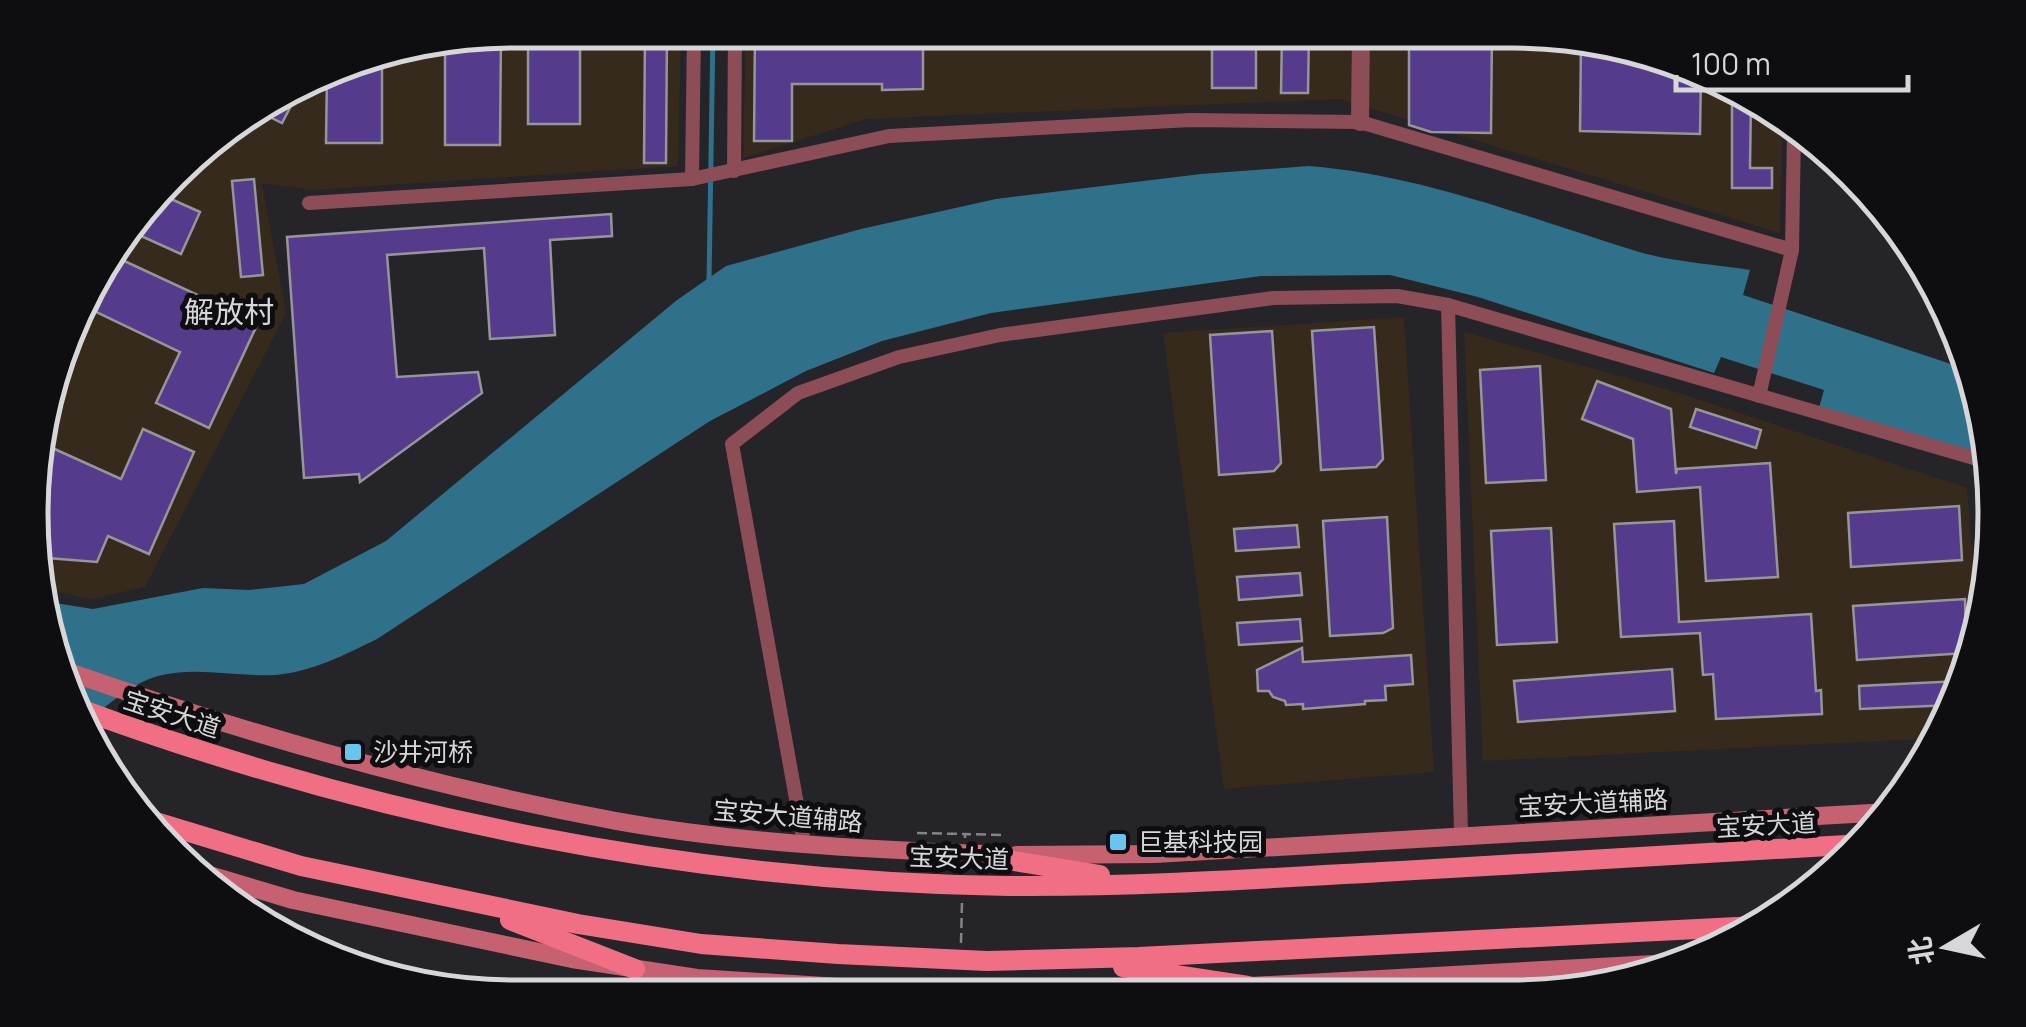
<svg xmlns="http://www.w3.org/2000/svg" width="2026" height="1027" font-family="Manrope,'Noto Sans SC',sans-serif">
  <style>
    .industrial { fill: #362a1c }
    .water { fill: #2f718b }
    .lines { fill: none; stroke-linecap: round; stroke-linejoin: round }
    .stream { stroke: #2f718b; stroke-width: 5 }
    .building { fill: #543b8c; stroke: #96959a; stroke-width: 2.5 }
    .path { stroke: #838386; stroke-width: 2.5; stroke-dasharray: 10 5; stroke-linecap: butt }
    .minor { stroke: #8c4d56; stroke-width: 14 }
    .tertiary { stroke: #8c4d56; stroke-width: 18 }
    .secondary { stroke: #c56170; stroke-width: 18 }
    .primary { stroke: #f16f85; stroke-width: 20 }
    .poi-dot { fill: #69c4f0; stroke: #0e0e10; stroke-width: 4 }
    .labels { text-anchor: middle; stroke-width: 10; stroke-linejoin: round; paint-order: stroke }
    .street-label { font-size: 25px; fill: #d7d7d9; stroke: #0e0e10 }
    .poi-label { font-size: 25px; fill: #d7d7d9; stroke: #0e0e10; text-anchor: start }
    .quarter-label { font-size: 30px; fill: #d7d7d9; stroke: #0e0e10 }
    .rim { fill: none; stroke: #d7d7d9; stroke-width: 5 }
  </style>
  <rect width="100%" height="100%" fill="#252428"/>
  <g class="industrial">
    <path d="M514 30H681L678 166 311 190 262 183 286 313 145 587 92 599 38 588 34 576 39 419 95 271 219 130 358 56Z"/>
    <path d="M746 30 1544 31 1726 80 1782 123 1780 233 1340 99 866 119 743 158Z"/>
    <path d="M1404 317 1434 772 1224 789 1163 333Z"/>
    <path d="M1464 332 1673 391 1967 488 1977 612 1946 727 1939 738 1483 761Z"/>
  </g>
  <path class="water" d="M1309 166C1422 175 1529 218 1636 251 1672 262 1713 264 1750 270L1743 295 1972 371 1984 459 1819 408 1824 390 1721 357 1714 373 1478 297 1390 275 1261 276 991 313 882 341 806 371 710 421 377 639C344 655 312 672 275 675 237 677 195 666 158 676 129 684 104 709 80 727L42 601 93 609 203 588 249 590 304 584 386 541 677 300 726 266 861 229 996 199 1201 174Z"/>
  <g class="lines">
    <path class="stream" d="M709 282 713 30"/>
  </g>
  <g class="building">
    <rect x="528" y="30" width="52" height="94"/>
    <path d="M645 30H667L666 163H644Z"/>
    <path d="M755 30H923V89L882 90V84H792V141H754Z"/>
    <rect x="1212" y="31" width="44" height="57"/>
    <path d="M1282 31H1309L1308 93H1281Z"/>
    <path d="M1409 31H1492L1491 133 1431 132 1409 125Z"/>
    <path d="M501 32 500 145H445V41Z"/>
    <path d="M1581 41 1701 73 1700 134 1580 131Z"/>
    <path d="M382 52V143H326L327 72 358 56Z"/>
    <path d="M1732 84 1751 99 1750 168H1772V188H1732Z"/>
    <path d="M282 96 293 102 282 123 256 110Z"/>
    <path d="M254 179 263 275 241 277 232 181Z"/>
    <path d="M162 195 200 212 181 254 130 231Z"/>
    <path d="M611 214 612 236 550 240 555 335 490 339 484 248 387 255 397 377 478 372 482 393 360 482 359 474 304 478 287 237Z"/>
    <path d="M120 259 258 323 209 428 156 403 180 352 96 312Z"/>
    <path d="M1374 327 1383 459 1376 467 1321 470 1312 331Z"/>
    <path d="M1272 331 1281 463 1274 471 1219 475 1210 335Z"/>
    <path d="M1540 366 1546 480 1486 483 1480 370Z"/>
    <path d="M1597 381 1671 409 1676 474 1677 469 1770 463 1778 577 1706 581 1700 487 1637 492 1633 439 1582 419Z"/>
    <path d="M1696 409 1761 430 1756 448 1690 427Z"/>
    <path d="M143 429 194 452 149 554 108 536 97 562 35 557 39 442 121 479Z"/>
    <path d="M1959 506 1962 560 1851 567 1848 513Z"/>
    <path d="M1387 517 1393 628 1383 633 1330 636 1323 521Z"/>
    <path d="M1674 521 1679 622 1811 614 1816 691 1821 690 1822 714 1716 719 1713 674 1703 675 1700 633 1621 637 1614 524Z"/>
    <path d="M1297 525 1299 547 1236 551 1234 529Z"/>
    <path d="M1551 528 1557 642 1497 645 1491 531Z"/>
    <path d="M1300 573 1302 595 1239 600 1237 577Z"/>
    <path d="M1965 599 1966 653 1857 660 1853 606Z"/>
    <path d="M1300 619 1302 641 1239 645 1237 623Z"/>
    <path d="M1302 648 1303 662 1411 655 1413 684 1385 686 1386 700 1365 701V704L1303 709V704L1286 705 1285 701 1273 697 1269 691H1258L1257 670Z"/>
    <path d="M1672 669 1675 711 1518 722 1514 681Z"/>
    <path d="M1959 681 1952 705 1860 709 1859 686Z"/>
  </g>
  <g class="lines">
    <g class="path">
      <path d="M917 833 964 834"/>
      <path d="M965 838V834L1006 835"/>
      <path d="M961 943 962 901"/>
    </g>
    <g class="minor">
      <path d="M734 171 735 30"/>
      <path d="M692 179 694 30"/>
      <path d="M309 203 692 179 889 136 1191 120 1360 122 1792 250"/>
      <path d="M1448 305 1461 834"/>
      <path d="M1759 396 1792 250 1794 132"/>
      <path d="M804 843 732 444 798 393 899 357 1000 335 1273 298 1397 296 1448 305 1984 461"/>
    </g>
    <path class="tertiary" d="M1360 122 1361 31"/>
    <g class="secondary">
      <path d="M63 670C244 733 427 786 616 821 738 843 862 849 985 854"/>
      <path d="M1016 855 1155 854 1889 812"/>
      <path d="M192 870 293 900 572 959 697 978 966 995"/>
      <path d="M1044 994 1140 992 1691 962"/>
    </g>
    <g class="primary">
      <path d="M74 707C372 817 690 882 1008 886 1133 887 1257 879 1381 872 1542 863 1703 853 1863 844"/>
      <path d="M146 819 301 866 578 924 701 944 838 954 987 961 1139 957 1757 926"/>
      <path d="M971 854 1100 875"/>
      <path d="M510 920 635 969"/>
      <path d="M1123 967 1248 986"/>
    </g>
  </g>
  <g class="poi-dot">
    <rect x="343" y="742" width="20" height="20" rx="5"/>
    <rect x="1108" y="832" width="20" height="20" rx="5"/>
  </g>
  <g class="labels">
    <g class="street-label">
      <text transform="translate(172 714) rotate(18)" y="9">宝安大道</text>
      <text transform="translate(1593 803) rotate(-3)" y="9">宝安大道辅路</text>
      <text transform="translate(788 816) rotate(5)" y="9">宝安大道辅路</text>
      <text transform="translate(1766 825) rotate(-3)" y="9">宝安大道</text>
      <text transform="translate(959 858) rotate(2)" y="9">宝安大道</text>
    </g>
    <g class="poi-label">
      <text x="373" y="761">沙井河桥</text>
      <text x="1138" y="851">巨基科技园</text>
    </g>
    <g class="quarter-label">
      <text x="229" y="323">解放村</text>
    </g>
  </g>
  <path d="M0 0H2026V1027H0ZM514 48H1512A466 466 0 0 1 1978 514V514A466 466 0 0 1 1512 980H514A466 466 0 0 1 48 514V514A466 466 0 0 1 514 48Z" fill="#0e0e10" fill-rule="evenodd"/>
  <path class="rim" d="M514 48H1512A466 466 0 0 1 1978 514V514A466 466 0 0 1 1512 980H514A466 466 0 0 1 48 514V514A466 466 0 0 1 514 48Z"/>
  <g transform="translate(1946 947) rotate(261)" stroke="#0e0e10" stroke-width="8" paint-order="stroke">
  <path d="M0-8L18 38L0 25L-18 38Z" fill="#d7d7d9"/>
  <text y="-15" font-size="28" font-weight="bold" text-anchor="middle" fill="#d7d7d9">北</text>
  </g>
  <path d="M1676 75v15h232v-15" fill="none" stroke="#d7d7d9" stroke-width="5"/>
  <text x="1691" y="75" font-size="30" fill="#d7d7d9" stroke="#0e0e10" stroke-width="8" paint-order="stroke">100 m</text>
</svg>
